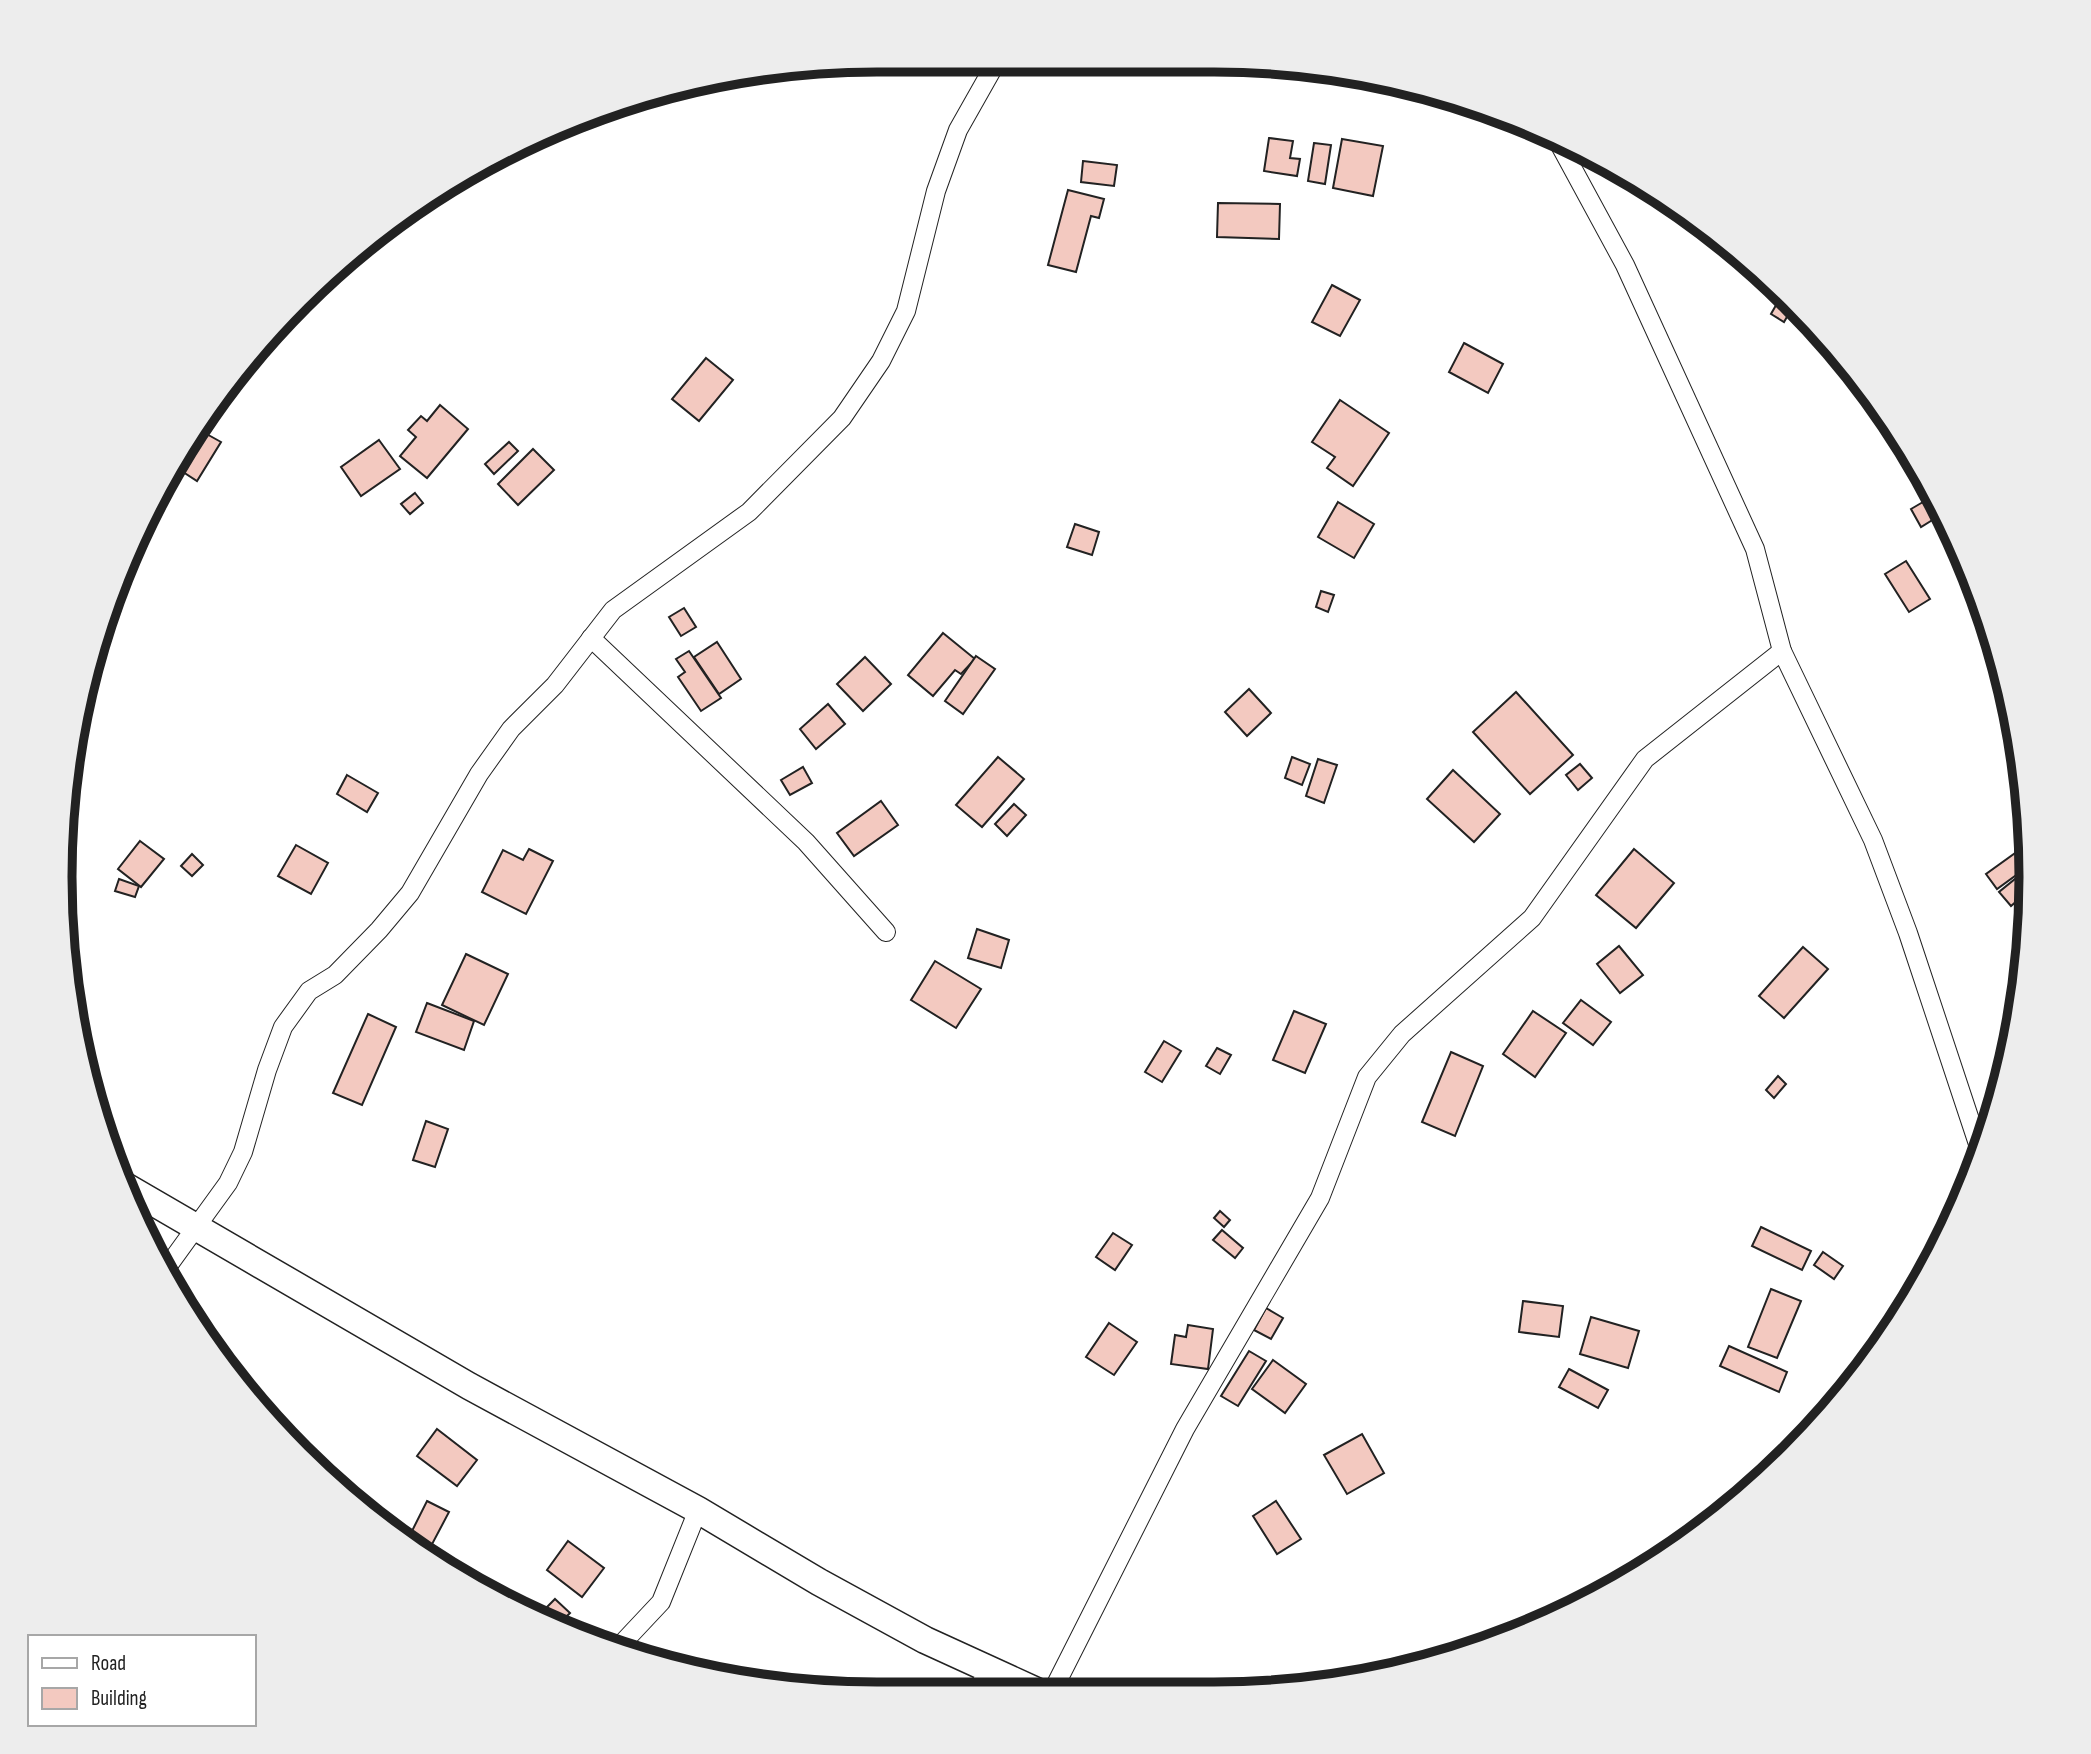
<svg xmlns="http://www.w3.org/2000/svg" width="2091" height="1754" font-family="'Sofia Sans Condensed',sans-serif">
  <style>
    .building { fill: #f3c9c0; stroke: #222; stroke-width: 2 }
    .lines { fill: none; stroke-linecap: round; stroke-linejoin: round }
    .street-casing { stroke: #222; stroke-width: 20 }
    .secondary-casing { stroke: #222; stroke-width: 29 }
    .street { stroke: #fff; stroke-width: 18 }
    .secondary { stroke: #fff; stroke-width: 26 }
    .rim { fill: none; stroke: #222; stroke-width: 9 }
  </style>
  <rect width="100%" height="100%" fill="#fff"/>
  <g class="building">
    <path d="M1269 138 1293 141 1290 158 1300 159 1297 176 1264 171Z"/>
    <path d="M1342 139 1383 146 1373 196 1333 188Z"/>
    <path d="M1314 143 1331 145 1325 184 1308 181Z"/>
    <path d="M1083 161 1117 165 1114 186 1081 182Z"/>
    <path d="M1068 190 1104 199 1099 218 1091 216 1076 272 1048 265Z"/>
    <path d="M1218 203 1280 204 1279 239 1217 237Z"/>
    <path d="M1332 285 1360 300 1340 336 1312 322Z"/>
    <path d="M1779 300 1792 308 1784 322 1771 314Z"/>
    <path d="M1464 343 1503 364 1488 393 1449 372Z"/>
    <path d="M706 358 733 380 699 421 672 399Z"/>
    <path d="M1340 400 1389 433 1353 486 1327 468 1335 457 1312 442Z"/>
    <path d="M440 405 468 429 427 478 400 456 416 437 408 430 421 416 427 421Z"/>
    <path d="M203 432 221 442 197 481 180 470Z"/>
    <path d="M379 440 400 469 361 496 341 467Z"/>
    <path d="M509 442 518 451 494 474 485 464Z"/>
    <path d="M533 449 554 470 518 505 498 484Z"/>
    <path d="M415 493 423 503 410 514 401 504Z"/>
    <path d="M1338 502 1374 524 1354 558 1318 537Z"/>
    <path d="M1923 502 1934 519 1921 527 1911 509Z"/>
    <path d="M1075 524 1099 532 1092 555 1067 547Z"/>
    <path d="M1906 561 1930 599 1909 612 1885 574Z"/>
    <path d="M1321 591 1334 595 1328 612 1316 607Z"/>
    <path d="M684 608 696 627 681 636 669 617Z"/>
    <path d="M943 633 975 659 961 674 955 670 933 696 908 675Z"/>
    <path d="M717 642 741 679 719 694 694 657Z"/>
    <path d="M689 651 721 698 701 711 678 677 685 672 676 659Z"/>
    <path d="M976 656 995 669 963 714 945 701Z"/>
    <path d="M865 657 891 684 863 711 837 684Z"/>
    <path d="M1249 689 1271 713 1247 736 1225 712Z"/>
    <path d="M1516 692 1573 755 1530 794 1473 732Z"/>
    <path d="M828 704 845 724 816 749 800 729Z"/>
    <path d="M998 757 1024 779 982 827 956 805Z"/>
    <path d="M1292 757 1310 764 1302 785 1285 778Z"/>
    <path d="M1318 759 1337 765 1324 803 1306 796Z"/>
    <path d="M1580 764 1592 778 1578 790 1566 775Z"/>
    <path d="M803 767 812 783 790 795 781 780Z"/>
    <path d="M1453 770 1500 814 1474 842 1427 799Z"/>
    <path d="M347 775 378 793 367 812 337 794Z"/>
    <path d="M881 801 898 825 854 856 837 833Z"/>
    <path d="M1014 804 1026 815 1007 836 995 824Z"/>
    <path d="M140 841 164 859 141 887 118 869Z"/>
    <path d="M296 845 328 863 311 894 278 876Z"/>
    <path d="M2025 846 2029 852 2030 865 1997 889 1986 874Z"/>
    <path d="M529 849 553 861 526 914 482 892 503 850 523 860Z"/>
    <path d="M1634 849 1674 883 1636 928 1596 895Z"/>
    <path d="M192 854 203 865 192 876 181 866Z"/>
    <path d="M119 879 139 886 135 897 115 891Z"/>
    <path d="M2015 879 2026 893 2011 906 1999 892Z"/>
    <path d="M977 929 1009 940 1001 968 968 958Z"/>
    <path d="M1619 946 1643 975 1620 993 1597 964Z"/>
    <path d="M1803 947 1828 969 1784 1018 1759 996Z"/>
    <path d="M466 954 508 974 484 1025 442 1005Z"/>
    <path d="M935 961 981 989 956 1028 911 1000Z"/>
    <path d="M1581 1000 1611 1022 1593 1045 1563 1023Z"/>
    <path d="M427 1003 474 1021 464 1050 416 1032Z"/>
    <path d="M1294 1011 1326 1024 1305 1073 1273 1060Z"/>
    <path d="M1533 1011 1566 1033 1535 1077 1503 1054Z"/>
    <path d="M368 1014 396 1027 362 1105 333 1093Z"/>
    <path d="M1164 1041 1181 1051 1162 1082 1145 1072Z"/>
    <path d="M1217 1048 1231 1055 1220 1074 1206 1066Z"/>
    <path d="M1451 1052 1483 1066 1455 1136 1422 1122Z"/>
    <path d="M1778 1076 1786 1084 1774 1098 1766 1090Z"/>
    <path d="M426 1121 448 1129 435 1167 413 1160Z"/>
    <path d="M1220 1211 1230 1220 1224 1227 1214 1218Z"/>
    <path d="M1761 1227 1811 1251 1802 1270 1752 1246Z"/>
    <path d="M1222 1230 1243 1248 1235 1258 1213 1240Z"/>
    <path d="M1113 1233 1132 1245 1115 1270 1096 1257Z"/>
    <path d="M1823 1252 1843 1266 1834 1279 1814 1265Z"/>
    <path d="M1771 1289 1801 1301 1777 1358 1748 1347Z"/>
    <path d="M1523 1301 1563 1306 1559 1337 1519 1332Z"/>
    <path d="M1266 1308 1283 1318 1271 1339 1254 1330Z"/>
    <path d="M1591 1317 1639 1331 1628 1368 1580 1354Z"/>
    <path d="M1109 1323 1137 1342 1114 1375 1086 1357Z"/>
    <path d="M1188 1325 1213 1329 1208 1369 1171 1364 1175 1335 1186 1337Z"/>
    <path d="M1729 1346 1787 1372 1779 1392 1720 1366Z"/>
    <path d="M1249 1351 1266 1361 1238 1406 1221 1396Z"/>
    <path d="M1273 1360 1306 1384 1285 1413 1252 1389Z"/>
    <path d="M1569 1369 1608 1390 1598 1408 1559 1387Z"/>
    <path d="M437 1429 477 1460 457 1486 417 1456Z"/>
    <path d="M1362 1434 1384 1473 1347 1494 1324 1455Z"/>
    <path d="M427 1501 449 1512 430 1548 409 1537Z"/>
    <path d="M1276 1501 1301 1539 1277 1554 1253 1516Z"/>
    <path d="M568 1541 604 1568 582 1597 547 1570Z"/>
    <path d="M555 1599 570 1613 562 1621 547 1607Z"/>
  </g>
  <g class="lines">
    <defs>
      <g id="street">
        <path d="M1555 136 1625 265 1755 549 1782 651 1873 840 1908 933 1981 1153"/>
        <path d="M591 638 806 842 886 932"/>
        <path d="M165 1270 228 1183 243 1152 267 1070 283 1027 309 991 335 975 379 930 410 893 479 774 511 729 555 685 613 610 749 512 842 418 881 361 906 311 936 191 958 130 997 61"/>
        <path d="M615 1651 661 1602 698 1510"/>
        <path d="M973 1693 991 1671"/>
        <path d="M1051 1694 1185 1429 1320 1198 1367 1077 1402 1034 1532 918 1645 759 1782 651"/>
      </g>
      <path id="secondary" d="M120 1183 469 1386 698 1510 819 1582 925 1640 1043 1694"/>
    </defs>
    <use href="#street" class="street-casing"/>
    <use href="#secondary" class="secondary-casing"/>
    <use href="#street" class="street"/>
    <use href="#secondary" class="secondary"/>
  </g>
  <path d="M0 0H2091V1754H0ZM877 72H1214A805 805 0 0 1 2019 877V877A805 805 0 0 1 1214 1682H877A805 805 0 0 1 72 877V877A805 805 0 0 1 877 72Z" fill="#ededed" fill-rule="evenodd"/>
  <path class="rim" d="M877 72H1214A805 805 0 0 1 2019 877V877A805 805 0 0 1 1214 1682H877A805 805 0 0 1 72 877V877A805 805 0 0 1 877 72Z"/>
  <rect x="28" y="1635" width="228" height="91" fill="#ffffff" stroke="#a7a7a7" stroke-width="2"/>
  <rect x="42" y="1658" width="35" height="10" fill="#ffffff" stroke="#a7a7a7" stroke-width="2"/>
  <text x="91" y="1670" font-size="21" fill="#222222">Road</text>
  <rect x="42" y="1688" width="35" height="21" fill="#f3c9c0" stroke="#a7a7a7" stroke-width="2"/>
  <text x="91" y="1705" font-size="21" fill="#222222">Building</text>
</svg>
